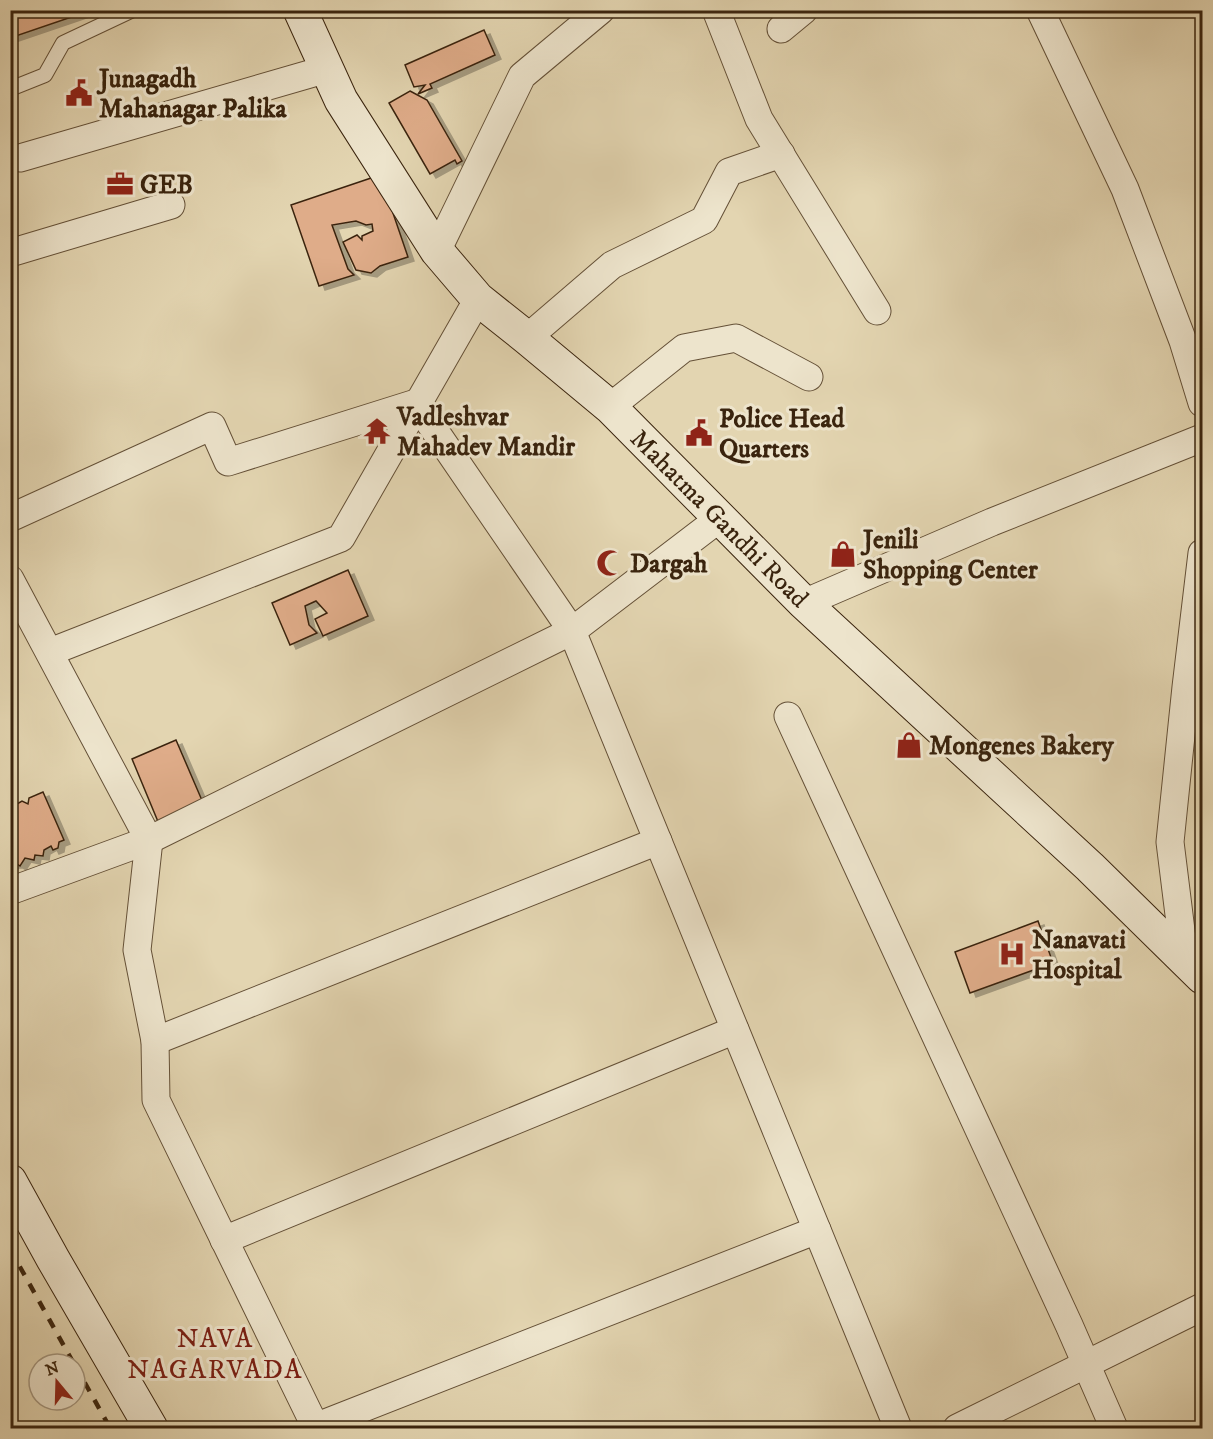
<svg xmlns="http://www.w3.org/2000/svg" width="1213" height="1439" font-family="'IM FELL DW Pica',serif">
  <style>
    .building { fill: #dfac89; stroke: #3a240e; stroke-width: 1.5; filter: url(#shadow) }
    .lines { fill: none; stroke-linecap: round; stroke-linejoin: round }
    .lane-casing { stroke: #645037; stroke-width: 16 }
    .street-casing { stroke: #645037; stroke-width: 29 }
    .secondary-casing { stroke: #3a240e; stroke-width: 35 }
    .lane { stroke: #ede4cc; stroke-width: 14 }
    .street { stroke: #ede4cc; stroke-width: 27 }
    .secondary { stroke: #ede4cc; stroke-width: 33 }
    .rail { stroke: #3a240e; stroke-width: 4.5; stroke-dasharray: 10 10; stroke-linecap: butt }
    .labels { text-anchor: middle; stroke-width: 6; stroke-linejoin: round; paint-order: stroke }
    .poi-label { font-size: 26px; font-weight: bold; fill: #3a240e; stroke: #ede4cc; text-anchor: start }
    .street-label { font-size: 26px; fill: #3a240e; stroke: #ede4cc }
    .neighbourhood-label { font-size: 27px; letter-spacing: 1.5px; fill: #7a1f14; stroke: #ede4cc }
  </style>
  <defs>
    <filter id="shadow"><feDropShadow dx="6" dy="4" stdDeviation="0" flood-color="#0004"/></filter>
  </defs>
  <rect width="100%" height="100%" fill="#e3d5b1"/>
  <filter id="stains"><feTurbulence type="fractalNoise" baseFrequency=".00333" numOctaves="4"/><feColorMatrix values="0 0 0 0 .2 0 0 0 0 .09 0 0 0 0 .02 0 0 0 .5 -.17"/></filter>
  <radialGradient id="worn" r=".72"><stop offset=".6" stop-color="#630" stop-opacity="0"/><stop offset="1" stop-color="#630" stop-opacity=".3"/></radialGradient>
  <g class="building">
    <path d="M10 10H92L10 38Z"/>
    <path d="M484 30 495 55 430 84 432 88 418 94 425 85 414 87 405 65Z"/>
    <path d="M410 91 427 100 462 161 457 164 455 160 430 174 389 103Z"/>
    <path d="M380 175 408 257 380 266 371 273 356 270 343 242 357 235 362 240V236L373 231 372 224 366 225 356 221 332 225 348 269 354 275 319 286 291 205Z"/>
    <path d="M348 570 368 616 323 636 315 619 327 613 316 601 305 606 309 625 317 633 290 645 272 603Z"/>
    <path d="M176 740 204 805 159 824 132 759Z"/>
    <path d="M43 792 64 840 59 842 58 848 53 850 51 846 44 850 43 856 35 855 34 860 25 858 20 866 17 864H12L10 871V808L22 801 28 804 29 798Z"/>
    <path d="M1038 921 1053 963 970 993 955 952Z"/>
  </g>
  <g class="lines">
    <defs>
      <path id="lane" d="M10 89 45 75 63 43 133 10"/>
      <g id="street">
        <path d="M716 10 759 119 877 311"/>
        <path d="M1040 10 1125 189 1183 341 1202 403"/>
        <path d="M781 29 804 10"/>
        <path d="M20 158 327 69"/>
        <path d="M437 251 522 76 601 10"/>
        <path d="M10 253 171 205"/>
        <path d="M527 338 612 265 704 220 729 172 781 154"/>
        <path d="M610 407 684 348 736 338 809 377"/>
        <path d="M10 518 212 426 228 462 416 403 572 631 898 1428"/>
        <path d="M10 579 149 840 137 950 155 1041 156 1100 316 1428"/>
        <path d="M804 603 992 522 1202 438"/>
        <path d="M50 652 341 538 478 299"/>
        <path d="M788 716 1069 1325 1114 1428"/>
        <path d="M10 891 149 840 572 631 720 518"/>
        <path d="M1185 963 1170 842 1186 687 1202 553"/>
        <path d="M155 1041 658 841"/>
        <path d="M224 1240 735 1030"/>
        <path d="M315 1427 817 1230"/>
        <path d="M957 1428 1202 1307"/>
      </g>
      <g id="secondary">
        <path d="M300 10 341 100 437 251 478 299 527 338 610 407 804 603 1090 867 1202 977"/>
        <path d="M10 1181 53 1259 151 1428"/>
      </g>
    </defs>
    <use href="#lane" class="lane-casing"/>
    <use href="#street" class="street-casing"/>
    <use href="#secondary" class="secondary-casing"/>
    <use href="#lane" class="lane"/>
    <use href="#street" class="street"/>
    <use href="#secondary" class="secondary"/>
    <g class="rail">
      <path d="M10 1249 74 1364"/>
      <path d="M75 1365 110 1428"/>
    </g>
  </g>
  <defs>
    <symbol id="civic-bare" viewBox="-9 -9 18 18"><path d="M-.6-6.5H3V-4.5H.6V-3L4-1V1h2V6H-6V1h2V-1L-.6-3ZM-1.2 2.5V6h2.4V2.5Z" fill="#8f2418" stroke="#ede4cc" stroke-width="2.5" paint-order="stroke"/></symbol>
    <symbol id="office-bare" viewBox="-9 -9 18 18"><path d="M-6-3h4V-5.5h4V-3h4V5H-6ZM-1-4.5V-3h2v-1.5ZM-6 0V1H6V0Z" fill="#8f2418" stroke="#ede4cc" stroke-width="2.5" paint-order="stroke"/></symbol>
    <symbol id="temple-bare" viewBox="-9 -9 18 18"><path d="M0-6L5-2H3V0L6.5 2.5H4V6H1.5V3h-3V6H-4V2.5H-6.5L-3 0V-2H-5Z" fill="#8f2418" stroke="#ede4cc" stroke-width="2.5" paint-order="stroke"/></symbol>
    <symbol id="shop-bare" viewBox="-9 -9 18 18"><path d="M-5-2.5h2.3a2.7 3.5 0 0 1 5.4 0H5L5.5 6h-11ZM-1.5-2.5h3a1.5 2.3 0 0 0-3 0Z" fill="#8f2418" stroke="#ede4cc" stroke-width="2.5" paint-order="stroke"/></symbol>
    <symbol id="mosque-bare" viewBox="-9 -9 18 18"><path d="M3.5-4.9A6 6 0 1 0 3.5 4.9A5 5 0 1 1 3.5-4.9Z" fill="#8f2418" stroke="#ede4cc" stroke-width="2.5" paint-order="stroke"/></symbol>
    <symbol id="hospital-bare" viewBox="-9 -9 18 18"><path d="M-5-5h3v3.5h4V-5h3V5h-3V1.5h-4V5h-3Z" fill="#8f2418" stroke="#ede4cc" stroke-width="2.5" paint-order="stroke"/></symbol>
  </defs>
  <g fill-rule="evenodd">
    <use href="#civic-bare" x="60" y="74" width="38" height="38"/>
    <use href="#office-bare" x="101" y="165" width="38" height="38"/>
    <use href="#temple-bare" x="358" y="412" width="38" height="38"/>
    <use href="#civic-bare" x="680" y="414" width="38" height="38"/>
    <use href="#shop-bare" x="824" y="535" width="38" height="38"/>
    <use href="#mosque-bare" x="591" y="544" width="38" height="38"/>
    <use href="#shop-bare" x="890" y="726" width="38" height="38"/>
    <use href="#hospital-bare" x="993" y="935" width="38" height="38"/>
  </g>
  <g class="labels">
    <g class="poi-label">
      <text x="99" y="87">Junagadh<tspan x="99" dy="30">Mahanagar Palika</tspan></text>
      <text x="140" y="193">GEB</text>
      <text x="397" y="425">Vadleshvar<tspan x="397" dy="30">Mahadev Mandir</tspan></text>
      <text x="719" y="427">Police Head<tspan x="719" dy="30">Quarters</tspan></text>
      <text x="863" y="548">Jenili<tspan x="863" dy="30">Shopping Center</tspan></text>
      <text x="630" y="572">Dargah</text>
      <text x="929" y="754">Mongenes Bakery</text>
      <text x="1032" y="948">Nanavati<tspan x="1032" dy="30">Hospital</tspan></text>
    </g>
    <g class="street-label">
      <text transform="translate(720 518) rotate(45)" y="9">Mahatma Gandhi Road</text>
    </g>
    <g class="neighbourhood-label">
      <text x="215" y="1347">NAVA<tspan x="215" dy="31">NAGARVADA</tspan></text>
    </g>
  </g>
  <rect width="1213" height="1439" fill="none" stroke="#e3d5b1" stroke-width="36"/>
  <rect x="12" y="12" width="1189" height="1415" fill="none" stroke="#3a240e" stroke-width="3"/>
  <rect x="18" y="18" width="1177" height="1403" fill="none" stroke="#3a240e" stroke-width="1.5"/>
  <g transform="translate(57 1382) rotate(341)"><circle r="28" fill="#ede4cc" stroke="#a59780" stroke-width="1.5"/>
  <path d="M0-4.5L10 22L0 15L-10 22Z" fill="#8f2418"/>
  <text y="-9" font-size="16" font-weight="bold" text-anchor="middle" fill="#3a240e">N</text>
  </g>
  <rect width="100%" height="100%" filter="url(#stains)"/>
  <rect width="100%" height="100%" fill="url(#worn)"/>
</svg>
